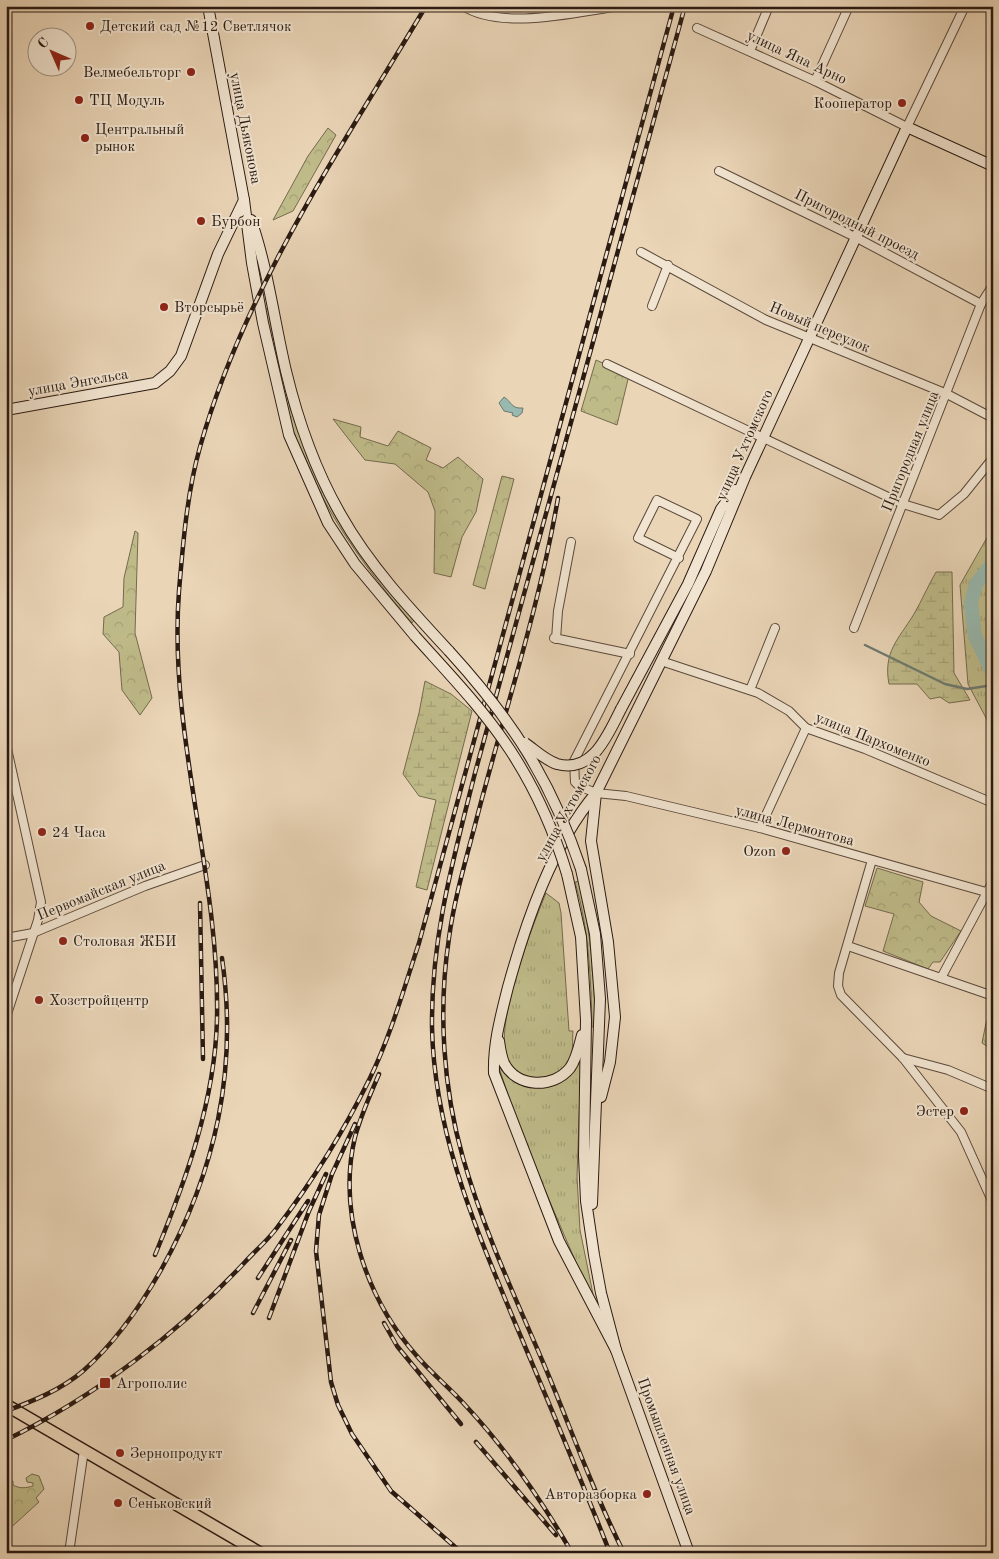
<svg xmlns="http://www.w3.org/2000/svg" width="999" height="1559" font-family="'Old Standard TT',serif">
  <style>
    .grass { fill: url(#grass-tufts); stroke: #746a4e }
    .forest { fill: url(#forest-crowns); stroke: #746a4e }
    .wetland { fill: url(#wetland-marsh); stroke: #746a4e }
    .water { fill: url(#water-ripples); stroke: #6c7970 }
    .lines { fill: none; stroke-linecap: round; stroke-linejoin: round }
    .stream { stroke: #6c7970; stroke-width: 2.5 }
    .river { stroke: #98b9af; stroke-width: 14 }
    .street-casing { stroke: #5a493b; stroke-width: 10 }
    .secondary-casing { stroke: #2a1a12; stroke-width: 12 }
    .primary-casing { stroke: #2a1a12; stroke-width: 14 }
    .street { stroke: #f1e4d0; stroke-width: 8 }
    .secondary { stroke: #f1e4d0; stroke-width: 10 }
    .primary { stroke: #ead5b7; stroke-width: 11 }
    .rail-casing { stroke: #2a1a12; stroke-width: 4.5 }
    .rail { stroke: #f1e4d0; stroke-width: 2.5; stroke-dasharray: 8; stroke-linecap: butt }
    .secondary-bridge-casing { stroke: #2a1a12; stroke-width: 12; stroke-linecap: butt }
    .secondary-bridge { stroke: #f1e4d0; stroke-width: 10 }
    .poi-dot { fill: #8f2418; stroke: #f1e4d0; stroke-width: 2 }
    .labels { text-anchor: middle; stroke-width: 4; stroke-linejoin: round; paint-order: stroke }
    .poi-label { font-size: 15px; fill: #2a1a12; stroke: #f1e4d0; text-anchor: start }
    .street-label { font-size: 15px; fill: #2a1a12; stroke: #f1e4d0 }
  </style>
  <defs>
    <pattern id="grass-tufts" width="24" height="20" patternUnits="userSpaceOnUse" patternTransform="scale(1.25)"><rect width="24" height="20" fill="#bfbb89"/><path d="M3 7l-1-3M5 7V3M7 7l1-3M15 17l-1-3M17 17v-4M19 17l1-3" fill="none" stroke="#a4a075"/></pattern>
    <pattern id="forest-crowns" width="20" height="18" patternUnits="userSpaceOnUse" patternTransform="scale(1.25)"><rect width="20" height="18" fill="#bfbb89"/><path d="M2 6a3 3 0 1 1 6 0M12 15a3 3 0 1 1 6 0" fill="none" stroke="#a4a075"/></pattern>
    <pattern id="wetland-marsh" width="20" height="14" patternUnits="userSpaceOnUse" patternTransform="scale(1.25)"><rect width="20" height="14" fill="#bfbb89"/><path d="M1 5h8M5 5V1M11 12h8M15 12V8" fill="none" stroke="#a4a075"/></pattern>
    <pattern id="water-ripples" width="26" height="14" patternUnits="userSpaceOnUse" patternTransform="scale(1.25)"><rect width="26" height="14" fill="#98b9af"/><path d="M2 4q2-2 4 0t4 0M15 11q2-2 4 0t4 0" fill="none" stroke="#839e96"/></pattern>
  </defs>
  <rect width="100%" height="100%" fill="#ead5b7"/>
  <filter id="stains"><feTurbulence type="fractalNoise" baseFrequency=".004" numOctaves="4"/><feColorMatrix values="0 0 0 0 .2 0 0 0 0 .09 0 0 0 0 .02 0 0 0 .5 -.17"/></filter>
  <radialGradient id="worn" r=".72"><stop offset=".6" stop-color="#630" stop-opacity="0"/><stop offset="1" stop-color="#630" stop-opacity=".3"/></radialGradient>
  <g class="grass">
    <path d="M268 308 290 408 321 489 336 516 414 620 412 623C357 559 310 492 287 410 278 377 272 343 265 309Z"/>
    <path d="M993 527V731L968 684 960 585Z"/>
    <path d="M579 881C590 929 595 977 595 1027H592C591 978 589 929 575 882Z"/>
    <path d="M546 893 559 903 561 913 569 1031H573C572 1041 574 1052 569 1061 554 1087 510 1082 505 1051 499 1012 531 930 546 893Z"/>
    <path d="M581 1060 577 1177 580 1230 596 1309 523 1139 498 1065 500 1062C520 1100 561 1093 581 1060Z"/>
  </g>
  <g class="forest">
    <path d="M328 128 336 135 293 211 273 220 308 156Z"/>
    <path d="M596 360 629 375 617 425 581 411Z"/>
    <path d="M333 419 361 427 360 437 388 446 398 431 431 448 426 460 443 468 458 457 483 479 476 512 462 537 451 577 434 573 435 511 428 492 395 464 365 460Z"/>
    <path d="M502 476 514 479 485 589 473 585Z"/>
    <path d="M135 531 138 533 135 633 152 698 140 715 122 690 119 652 103 634 104 617 123 607 124 578Z"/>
    <path d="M877 868 923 882 919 902 931 916 961 931 940 962H933L928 969 883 951 894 914 865 906Z"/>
    <path d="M993 1006V1050L982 1043 986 1023Z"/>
    <path d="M32 1474 39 1476 44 1489 36 1498 39 1502 6 1532V1480L13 1481V1485C20 1489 26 1488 33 1486V1483L27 1482 26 1478Z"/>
  </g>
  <g class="wetland">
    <path d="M936 572H952L954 673 970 700 949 703 940 697 930 699 917 684H889C883 652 898 640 914 614 922 600 928 586 936 572Z"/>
    <path d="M425 681 451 694 472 711 427 890 416 887 436 800 419 796 403 774 419 713Z"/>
  </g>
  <path class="water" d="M504 397C512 402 511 409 523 408L522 413 517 417 512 415 513 413 504 411 499 403Z"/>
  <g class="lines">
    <path class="stream" d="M865 645 945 684 967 689 993 685"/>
    <path class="river" d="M993 563 976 584 971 603 975 636 993 674"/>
    <defs>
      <g id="street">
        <path d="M463 6C503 31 576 12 620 6"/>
        <path d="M697 28 815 81 907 127 965 6"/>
        <path d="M750 51 769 6"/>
        <path d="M815 81 849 6"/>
        <path d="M719 171 857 238 981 304"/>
        <path d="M641 252 766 320 947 394 993 418"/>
        <path d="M652 306 668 265"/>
        <path d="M607 364 903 504 939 515 964 494 993 458"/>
        <path d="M679 558 638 538 657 500 697 519 574 761 575 782 579 786 596 793 626 796 760 828 986 892"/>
        <path d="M854 628 981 304 993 285"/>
        <path d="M554 638 630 654"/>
        <path d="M556 639 558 611 571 542"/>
        <path d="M661 661 758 693 789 711 806 728 865 749 993 803"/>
        <path d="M750 690 775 628"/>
        <path d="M6 744 41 902 38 920 6 1017"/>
        <path d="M760 828 806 728"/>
        <path d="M872 860 839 973 838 986 841 995 903 1058 961 1132 993 1203"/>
        <path d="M6 938 33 933 145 886 205 865"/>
        <path d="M848 946 993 996"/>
        <path d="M941 978 993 881"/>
        <path d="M903 1058 948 1070 993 1089"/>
        <path d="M69 1553 84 1450"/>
      </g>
      <g id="secondary">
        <path d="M208 6 244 200 252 263 263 323 289 435 328 523 355 564 415 636"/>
        <path d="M251 220C268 269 274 320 286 371 298 421 315 470 341 515 369 565 410 609 449 651"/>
        <path d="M6 410 155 383 170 371 181 356 218 254 244 200"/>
        <path d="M621 709 688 584 721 509 735 490"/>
        <path d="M596 793 591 841 608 942 615 1017 610 1062 601 1097"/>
        <path d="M581 869 595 934 600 999 592 1204"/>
        <path d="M567 874 581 937 586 1020 584 1156 586 1201 594 1255 601 1293 616 1350 689 1553"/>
        <path d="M499 1041C500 1048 501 1056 504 1063 517 1088 553 1089 570 1068 577 1058 579 1046 582 1035"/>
        <path d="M616 1350 559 1241 494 1073C493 1044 501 1015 508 987 526 922 552 845 596 793L706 571 745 477 907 127 993 166"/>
      </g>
      <path id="primary" d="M6 1405 260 1553"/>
    </defs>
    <use href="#street" class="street-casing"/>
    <use href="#secondary" class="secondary-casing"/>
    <use href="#primary" class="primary-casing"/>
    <use href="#street" class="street"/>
    <use href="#secondary" class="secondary"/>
    <use href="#primary" class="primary"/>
    <defs>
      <g id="rail">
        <path d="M558 498C539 609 503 716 475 825 465 863 454 900 449 938 438 1010 443 1088 463 1158 484 1232 518 1303 548 1374 573 1434 595 1496 624 1553"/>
        <path d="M200 903 203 1059"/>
        <path d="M379 1074C370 1095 361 1115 355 1137 337 1213 366 1298 416 1355 431 1373 450 1388 466 1406 507 1450 542 1501 572 1553"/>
        <path d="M355 1124 332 1174 319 1215 316 1251 331 1382 338 1405 352 1434 391 1491 462 1553"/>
        <path d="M155 1255C186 1180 215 1101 217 1019 220 875 168 735 179 591 183 543 187 493 200 447 245 287 342 147 426 6"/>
        <path d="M258 1278 308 1201"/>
        <path d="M253 1313 291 1240"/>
        <path d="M269 1318 309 1211 326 1174"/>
        <path d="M384 1323 397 1346 461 1424"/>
        <path d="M6 1411C33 1401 61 1390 83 1371 115 1343 140 1307 161 1270 216 1171 238 1070 222 958"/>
        <path d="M6 1440C94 1397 179 1333 245 1262 255 1251 267 1241 276 1229 312 1182 344 1131 370 1078 391 1035 404 988 419 943L674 6"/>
        <path d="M476 1442 556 1535"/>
        <path d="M610 1553C579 1474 546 1396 513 1318 474 1224 434 1131 432 1027 431 938 453 860 475 773L685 6"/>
      </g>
    </defs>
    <use href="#rail" class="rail-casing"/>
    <use href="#rail" class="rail"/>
    <defs>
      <g id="secondary-bridge">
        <path d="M415 636C448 673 483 709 510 750 535 788 554 831 567 874"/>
        <path d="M449 651C512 720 551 780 581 869"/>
        <path d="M525 743C535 750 545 760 557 764 593 774 608 734 621 709"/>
      </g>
    </defs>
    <use href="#secondary-bridge" class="secondary-bridge-casing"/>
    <use href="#secondary-bridge" class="secondary-bridge"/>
  </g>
  <g class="poi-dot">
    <circle cx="90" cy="26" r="5"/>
    <circle cx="191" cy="72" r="5"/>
    <circle cx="79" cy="100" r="5"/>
    <circle cx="902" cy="103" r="5"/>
    <circle cx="85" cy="138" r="5"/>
    <circle cx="201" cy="221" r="5"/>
    <circle cx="164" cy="307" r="5"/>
    <circle cx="42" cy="832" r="5"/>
    <circle cx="786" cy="851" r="5"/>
    <circle cx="63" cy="941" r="5"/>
    <circle cx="39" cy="1000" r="5"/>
    <circle cx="964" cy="1111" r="5"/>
    <rect x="99" y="1377" width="12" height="12" rx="2.5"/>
    <circle cx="120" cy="1453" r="5"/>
    <circle cx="647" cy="1494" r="5"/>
    <circle cx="118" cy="1503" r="5"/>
  </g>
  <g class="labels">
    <g class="poi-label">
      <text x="100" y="31">Детский сад №12 Светлячок</text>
      <text x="181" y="77" text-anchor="end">Велмебельторг</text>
      <text x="89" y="105">ТЦ Модуль</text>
      <text x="892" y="108" text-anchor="end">Кооператор</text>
      <text x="95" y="134">Центральный<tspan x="95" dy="17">рынок</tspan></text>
      <text x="211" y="226">Бурбон</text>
      <text x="174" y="312">Вторсырьё</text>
      <text x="52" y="837">24 Часа</text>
      <text x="776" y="856" text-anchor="end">Ozon</text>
      <text x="73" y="946">Столовая ЖБИ</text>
      <text x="49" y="1005">Хозстройцентр</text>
      <text x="954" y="1116" text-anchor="end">Эстер</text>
      <text x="116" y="1388">Агрополис</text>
      <text x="130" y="1458">Зернопродукт</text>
      <text x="637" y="1499" text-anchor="end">Авторазборка</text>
      <text x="128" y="1508">Сеньковский</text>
    </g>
    <g class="street-label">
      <text transform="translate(797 57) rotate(25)" y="5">улица Яна Арно</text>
      <text transform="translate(246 128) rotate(79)" y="5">улица Дьяконова</text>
      <text transform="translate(857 224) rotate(27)" y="5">Пригородный проезд</text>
      <text transform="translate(820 327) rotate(23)" y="5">Новый переулок</text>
      <text transform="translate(78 382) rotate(-10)" y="5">улица Энгельса</text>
      <text transform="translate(744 445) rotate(-66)" y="5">улица Ухтомского</text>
      <text transform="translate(910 451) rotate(-68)" y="5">Пригородная улица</text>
      <text transform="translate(873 739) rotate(22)" y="5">улица Пархоменко</text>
      <text transform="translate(568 808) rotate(-61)" y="5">улица Ухтомского</text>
      <text transform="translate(795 825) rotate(15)" y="5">улица Лермонтова</text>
      <text transform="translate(101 890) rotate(-22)" y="5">Первомайская улица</text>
      <text transform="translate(667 1446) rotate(70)" y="5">Промышленная улица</text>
    </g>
  </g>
  <rect width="999" height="1559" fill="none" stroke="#ead5b7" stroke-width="25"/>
  <rect x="8" y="8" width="984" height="1544" fill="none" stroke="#2a1a12" stroke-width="2.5"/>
  <rect x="12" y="12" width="974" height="1534" fill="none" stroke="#2a1a12"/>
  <g transform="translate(52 52) rotate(315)"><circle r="24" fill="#f1e4d0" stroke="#a19384"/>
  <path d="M0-4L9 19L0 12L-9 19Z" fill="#8f2418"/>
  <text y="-8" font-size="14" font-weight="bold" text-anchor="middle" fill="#2a1a12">С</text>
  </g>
  <rect width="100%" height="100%" filter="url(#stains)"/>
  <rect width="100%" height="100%" fill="url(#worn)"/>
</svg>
